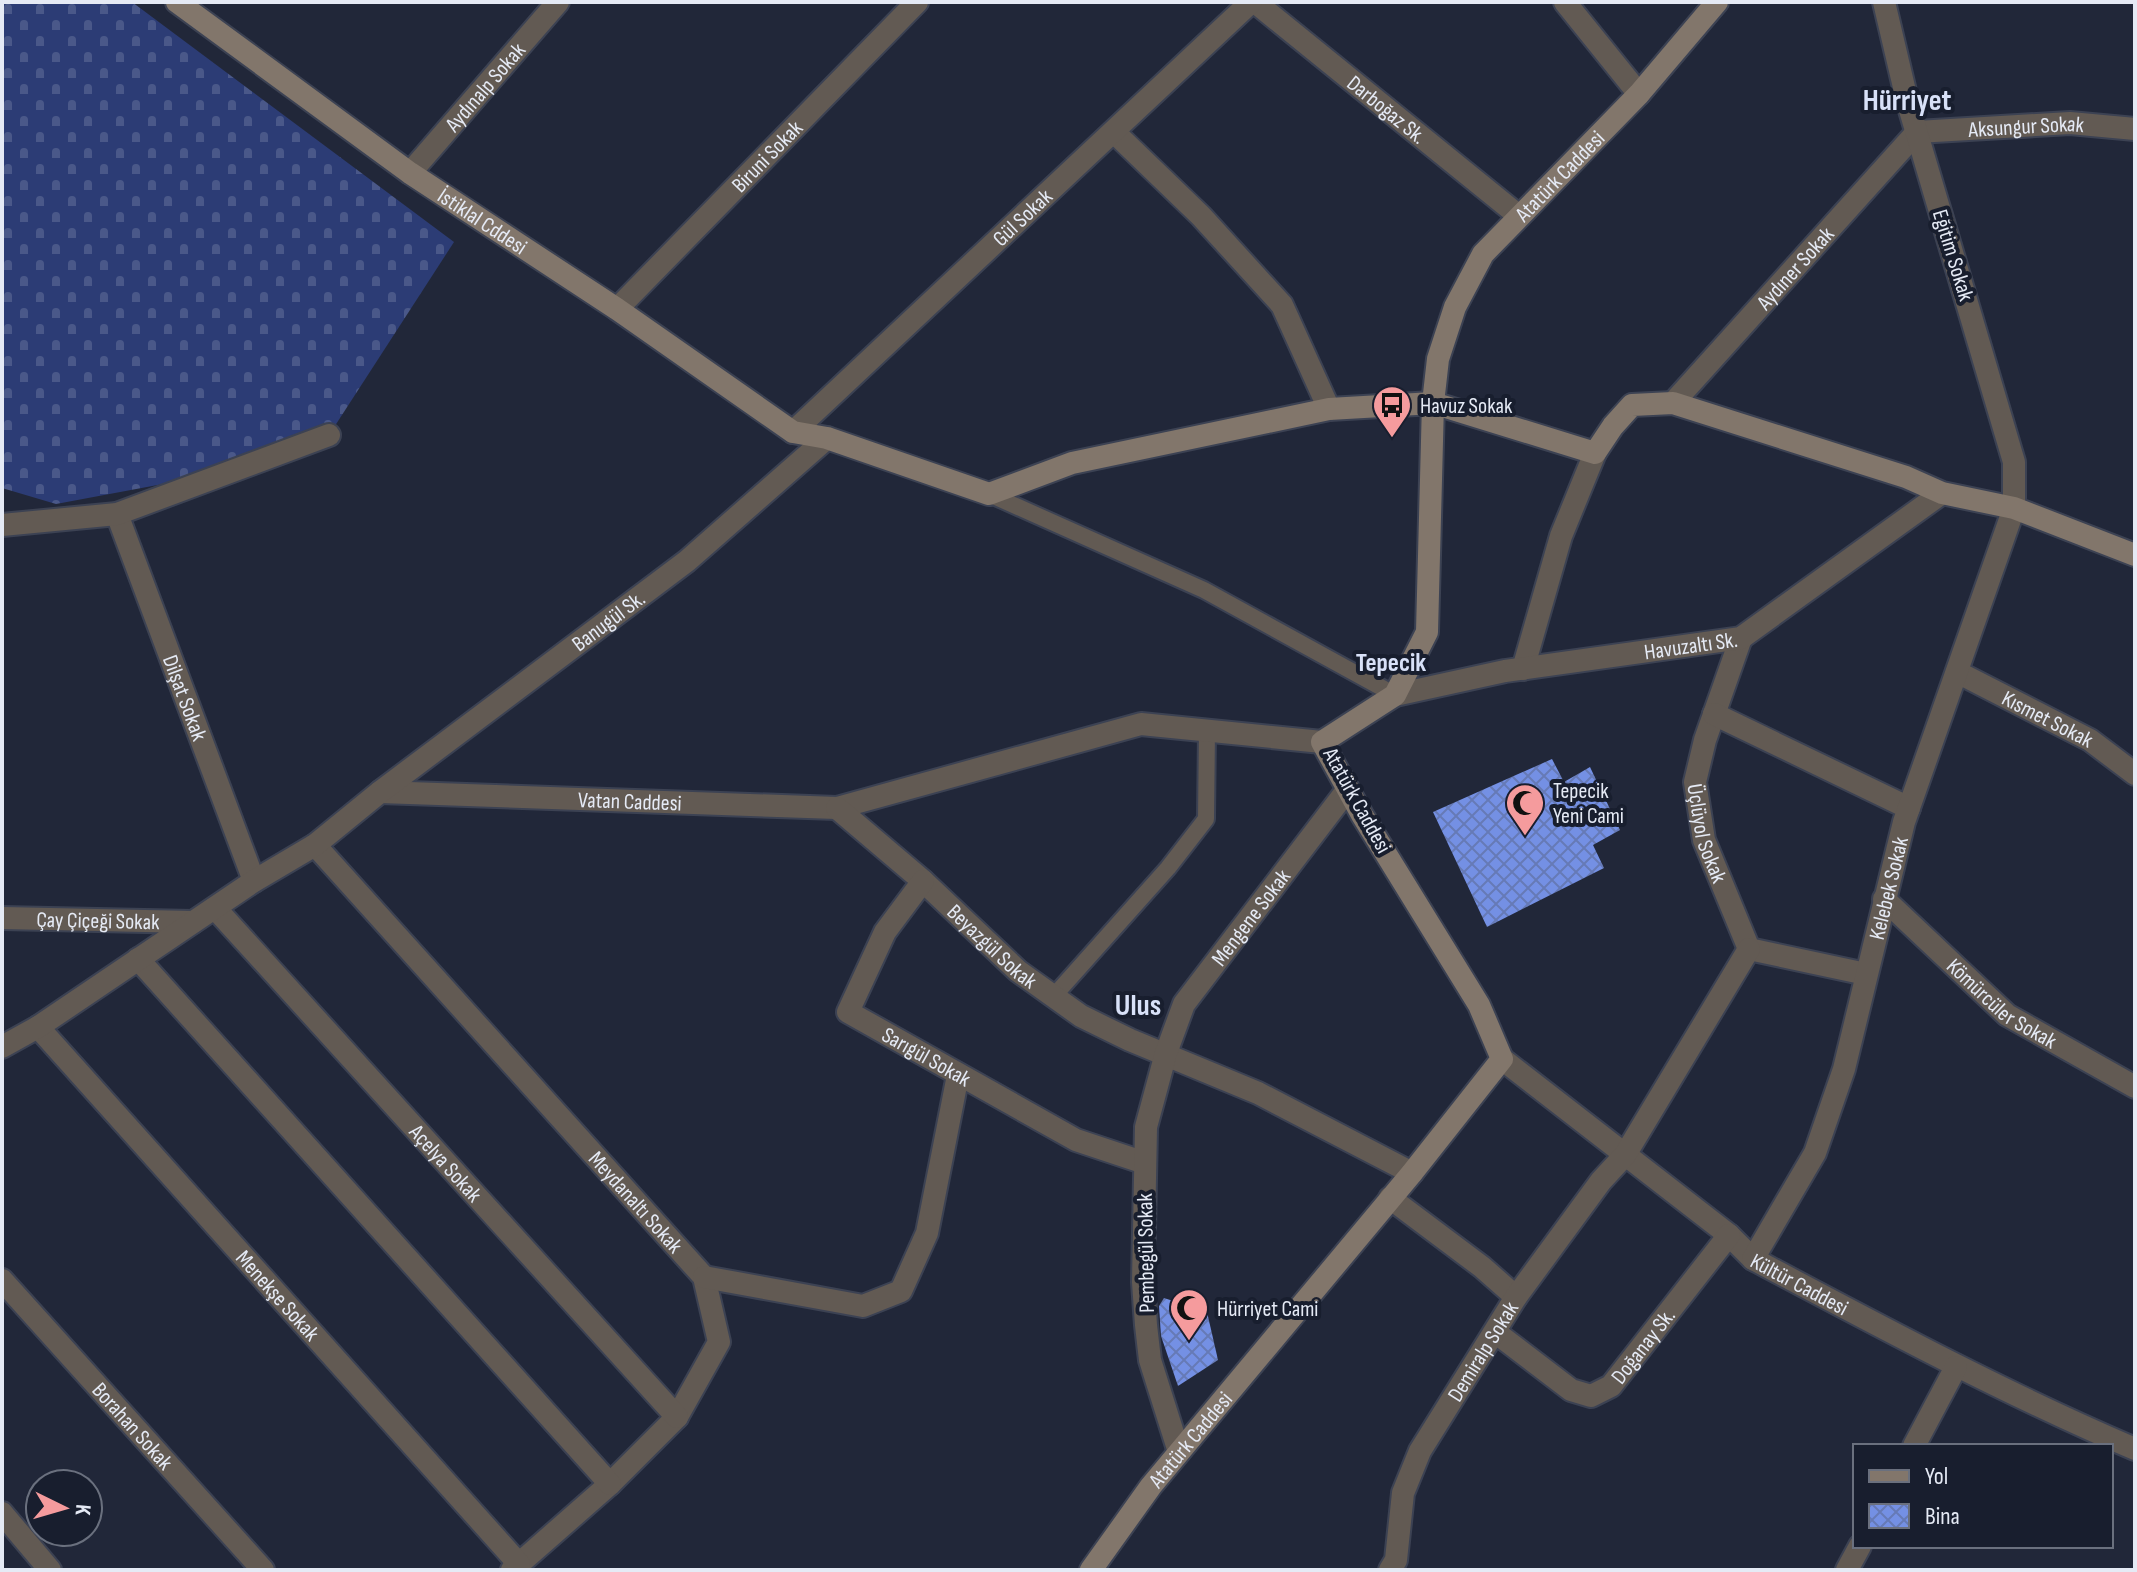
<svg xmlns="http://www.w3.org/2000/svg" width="2137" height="1572" font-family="'Sofia Sans Condensed',sans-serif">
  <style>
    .cemetery { fill: url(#cemetery-stones) }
    .building { fill: url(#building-cross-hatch) }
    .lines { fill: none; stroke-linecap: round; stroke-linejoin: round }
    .service-casing { stroke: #3c4253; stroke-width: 20 }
    .minor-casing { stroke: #3c4253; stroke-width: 26 }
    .tertiary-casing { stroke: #3c4253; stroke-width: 26 }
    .secondary-casing { stroke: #3c4253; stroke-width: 26 }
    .service { stroke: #625a53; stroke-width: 16 }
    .minor { stroke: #625a53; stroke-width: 22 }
    .tertiary { stroke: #625a53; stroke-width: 22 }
    .secondary { stroke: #82766b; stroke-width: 22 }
    .labels { text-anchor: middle; stroke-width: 8; stroke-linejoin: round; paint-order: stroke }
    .street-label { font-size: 22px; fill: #e5eaf5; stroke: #181e2e }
    .poi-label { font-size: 22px; fill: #e5eaf5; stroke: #181e2e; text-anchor: start }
    .quarter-label { font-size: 26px; font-weight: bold; fill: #d8e1f8; stroke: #181e2e }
    .district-label { font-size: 30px; font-weight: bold; fill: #d8e1f8; stroke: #181e2e }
  </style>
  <defs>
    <pattern id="cemetery-stones" width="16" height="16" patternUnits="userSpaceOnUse" patternTransform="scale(2)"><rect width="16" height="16" fill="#2c3c75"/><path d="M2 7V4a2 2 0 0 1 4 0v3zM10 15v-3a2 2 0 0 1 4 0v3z" fill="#4a5889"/></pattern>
    <pattern id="building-cross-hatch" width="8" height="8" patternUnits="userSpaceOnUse" patternTransform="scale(2)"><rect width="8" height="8" fill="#7490e4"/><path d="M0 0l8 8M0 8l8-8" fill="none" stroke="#667ab6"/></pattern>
  </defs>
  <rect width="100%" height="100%" fill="#212739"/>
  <path class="cemetery" d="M2 2H132L454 242 329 435 211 475 56 504 2 488Z"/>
  <g class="building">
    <path d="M1552 759 1564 782 1590 767 1620 830 1593 845 1604 868 1487 927 1433 812Z"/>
    <path d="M1164 1298 1207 1312 1218 1360 1178 1386 1161 1336 1159 1306Z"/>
  </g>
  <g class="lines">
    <defs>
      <g id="service">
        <path d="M989 494 1204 590 1395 695"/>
        <path d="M1053 997 1168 868 1206 819 1207 730"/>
      </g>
      <g id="minor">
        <path id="s1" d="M1255 2 1519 216"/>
        <path d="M1565 2 1639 94"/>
        <path d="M1114 132 1201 216 1282 305 1329 409"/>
        <path id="s2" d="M410 173 558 2"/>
        <path id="s3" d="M617 309 917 2"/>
        <path id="s4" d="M1673 403 1917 132 2070 123 2135 129"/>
        <path id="s5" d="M793 432 1251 2"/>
        <path id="s6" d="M117 514 254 881"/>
        <path d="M2 525 117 514 329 435"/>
        <path id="s7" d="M1741 638 1705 740 1695 782 1704 840 1749 949 1866 974"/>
        <path d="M1523 669 1561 536 1595 453"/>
        <path id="s8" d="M1957 672 2090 740 2135 774"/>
        <path id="s9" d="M1395 695 1505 671 1741 638 1942 493"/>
        <path d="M1714 714 1909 808"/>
        <path id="s10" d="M380 792 837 808 1141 724 1322 742"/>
        <path id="s11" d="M837 808 923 881 1018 971 1081 1016 1130 1040 1258 1093 1412 1173"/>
        <path id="s12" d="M315 845 704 1277 719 1342 677 1417 610 1484 512 1570"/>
        <path id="s13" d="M923 881 885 932 848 1012 1076 1140 1145 1163"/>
        <path id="s14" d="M1884 899 2007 1015 2135 1087"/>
        <path id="s15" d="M215 908 677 1417"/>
        <path id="s16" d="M2 918 193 922"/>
        <path d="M138 959 610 1484"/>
        <path id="s17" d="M38 1027 519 1564"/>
        <path id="s18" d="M1502 1059 1729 1235 1753 1259C1879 1326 2004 1393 2135 1449"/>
        <path d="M1390 1198 1482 1267 1516 1297"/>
        <path id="s19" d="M1753 1259 1815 1153 1844 1069 1904 822 2014 508V462L1907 100 1884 2"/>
        <path d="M704 1277 863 1306 901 1291 927 1233 958 1075"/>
        <path id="s20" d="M2 1280 263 1570"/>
        <path id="s21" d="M1495 1332 1571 1390 1591 1396 1611 1386 1729 1235"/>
        <path d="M1914 1446 1956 1367"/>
        <path id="s22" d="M1179 1452 1150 1360 1146 1325 1143 1282 1146 1127 1166 1053 1184 1004 1348 789"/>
        <path d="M2 1513 50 1570"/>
        <path id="s23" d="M1390 1570 1396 1560 1403 1493 1420 1451 1516 1297 1601 1181 1625 1155 1749 949"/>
        <path d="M1847 1570 1860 1546"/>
      </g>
      <g id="tertiary">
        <path id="s24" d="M2 1047 38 1027 254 881 315 845 380 792 687 561 827 438"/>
      </g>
      <g id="secondary">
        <path id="s25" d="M177 2 410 173 617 309 793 432 827 438 989 494 1072 463 1329 409 1433 403 1595 453 1613 426 1632 405 1673 403 1906 477 1942 493 2014 508 2135 555"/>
        <path id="s26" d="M1091 1570 1151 1486 1412 1173 1502 1059 1479 1005 1362 815 1322 742 1395 695 1427 632 1433 403 1438 359 1455 307 1483 254 1639 94 1717 2"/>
      </g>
    </defs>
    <use href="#service" class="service-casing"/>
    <use href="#minor" class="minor-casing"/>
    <use href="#tertiary" class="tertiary-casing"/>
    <use href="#secondary" class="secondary-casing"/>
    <use href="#service" class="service"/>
    <use href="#minor" class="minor"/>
    <use href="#tertiary" class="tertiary"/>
    <use href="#secondary" class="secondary"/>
  </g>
  <defs>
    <symbol id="bus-pin" viewBox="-11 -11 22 30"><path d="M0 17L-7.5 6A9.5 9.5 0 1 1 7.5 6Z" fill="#f59b9d" stroke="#181e2e"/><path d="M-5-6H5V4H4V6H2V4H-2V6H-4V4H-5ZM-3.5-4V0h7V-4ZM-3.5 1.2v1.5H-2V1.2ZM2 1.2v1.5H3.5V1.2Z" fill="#111"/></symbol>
    <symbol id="mosque-pin" viewBox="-11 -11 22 30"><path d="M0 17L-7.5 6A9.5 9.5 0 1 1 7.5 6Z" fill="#f59b9d" stroke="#181e2e"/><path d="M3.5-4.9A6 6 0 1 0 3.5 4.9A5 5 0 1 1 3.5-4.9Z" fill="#111"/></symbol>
  </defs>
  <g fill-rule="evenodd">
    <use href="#bus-pin" x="1370" y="383" width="44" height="60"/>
    <use href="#mosque-pin" x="1503" y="781" width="44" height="60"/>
    <use href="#mosque-pin" x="1167" y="1286" width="44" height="60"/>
  </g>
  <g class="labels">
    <g class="street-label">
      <text dy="8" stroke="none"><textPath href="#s2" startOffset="114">Aydınalp Sokak</textPath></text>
      <text dy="8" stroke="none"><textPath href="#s1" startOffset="170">Darboğaz Sk.</textPath></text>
      <text dy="8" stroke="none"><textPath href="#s4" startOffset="474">Aksungur Sokak</textPath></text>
      <text dy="8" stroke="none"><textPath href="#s3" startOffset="214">Biruni Sokak</textPath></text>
      <text dy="8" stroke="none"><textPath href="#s26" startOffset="1676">Atatürk Caddesi</textPath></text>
      <text dy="8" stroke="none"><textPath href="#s5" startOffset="314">Gül Sokak</textPath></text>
      <text dy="8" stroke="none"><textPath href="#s25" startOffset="376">İstiklal Cddesi</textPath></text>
      <text transform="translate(1954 255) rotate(73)" y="8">Eğitim Sokak</text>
      <text dy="8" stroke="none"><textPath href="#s4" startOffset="182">Aydıner Sokak</textPath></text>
      <text dy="8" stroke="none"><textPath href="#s24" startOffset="742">Banugül Sk.</textPath></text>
      <text dy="8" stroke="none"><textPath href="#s9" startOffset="300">Havuzaltı Sk.</textPath></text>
      <text dy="8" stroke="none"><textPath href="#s6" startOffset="196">Dilşat Sokak</textPath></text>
      <text dy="8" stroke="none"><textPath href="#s8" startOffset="102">Kısmet Sokak</textPath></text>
      <text transform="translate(1358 800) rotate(61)" y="8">Atatürk Caddesi</text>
      <text dy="8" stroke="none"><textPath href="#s10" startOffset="250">Vatan Caddesi</textPath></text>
      <text dy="8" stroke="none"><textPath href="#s7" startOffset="204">Üçlüyol Sokak</textPath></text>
      <text dy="8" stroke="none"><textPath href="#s19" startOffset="398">Kelebek Sokak</textPath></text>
      <text dy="8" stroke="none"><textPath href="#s22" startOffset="568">Mengene Sokak</textPath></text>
      <text dy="8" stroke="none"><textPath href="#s16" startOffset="96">Çay Çiçeği Sokak</textPath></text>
      <text dy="8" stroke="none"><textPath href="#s11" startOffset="208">Beyazgül Sokak</textPath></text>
      <text dy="8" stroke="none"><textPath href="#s14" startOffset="158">Kömürcüler Sokak</textPath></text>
      <text dy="8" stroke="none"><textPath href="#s13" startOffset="242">Sarıgül Sokak</textPath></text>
      <text dy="8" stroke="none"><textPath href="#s15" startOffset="344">Açelya Sokak</textPath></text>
      <text dy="8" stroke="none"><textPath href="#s12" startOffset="480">Meydanaltı Sokak</textPath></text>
      <text transform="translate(1145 1253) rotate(-91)" y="8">Pembegül Sokak</text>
      <text dy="8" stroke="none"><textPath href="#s18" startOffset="374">Kültür Caddesi</textPath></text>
      <text dy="8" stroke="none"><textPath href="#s17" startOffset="360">Menekşe Sokak</textPath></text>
      <text dy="8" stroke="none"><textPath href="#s21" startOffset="190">Doğanay Sk.</textPath></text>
      <text dy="8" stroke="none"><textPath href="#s23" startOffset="242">Demiralp Sokak</textPath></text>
      <text dy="8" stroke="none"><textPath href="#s20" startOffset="196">Borahan Sokak</textPath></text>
      <text dy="8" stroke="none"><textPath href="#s26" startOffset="164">Atatürk Caddesi</textPath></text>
    </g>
    <g class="poi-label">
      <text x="1420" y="413">Havuz Sokak</text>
      <text x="1553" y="798">Tepecik<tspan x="1553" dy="25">Yeni Cami</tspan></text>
      <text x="1217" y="1316">Hürriyet Cami</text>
    </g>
    <g class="quarter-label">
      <text x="1391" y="671">Tepecik</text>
    </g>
    <g class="district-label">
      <text x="1907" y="110">Hürriyet</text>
      <text x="1138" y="1015">Ulus</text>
    </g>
  </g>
  <rect width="2137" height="1572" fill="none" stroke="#e5eaf5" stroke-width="8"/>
  <rect x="1853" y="1444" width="260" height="104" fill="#181e2e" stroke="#6a707e" stroke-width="2"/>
  <rect x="1869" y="1470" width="40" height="12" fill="#82766b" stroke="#6a707e" stroke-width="2"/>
  <text x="1925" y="1484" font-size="24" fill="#e5eaf5">Yol</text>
  <rect x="1869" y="1504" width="40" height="24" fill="url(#building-cross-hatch)" stroke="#6a707e" stroke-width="2"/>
  <text x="1925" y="1524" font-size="24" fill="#e5eaf5">Bina</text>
  <g transform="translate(64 1508) rotate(95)"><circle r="38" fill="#181e2e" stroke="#6a707e" stroke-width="2"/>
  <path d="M0-6L14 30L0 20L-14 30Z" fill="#f59b9d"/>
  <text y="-12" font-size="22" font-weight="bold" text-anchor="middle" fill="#e5eaf5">K</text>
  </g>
</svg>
